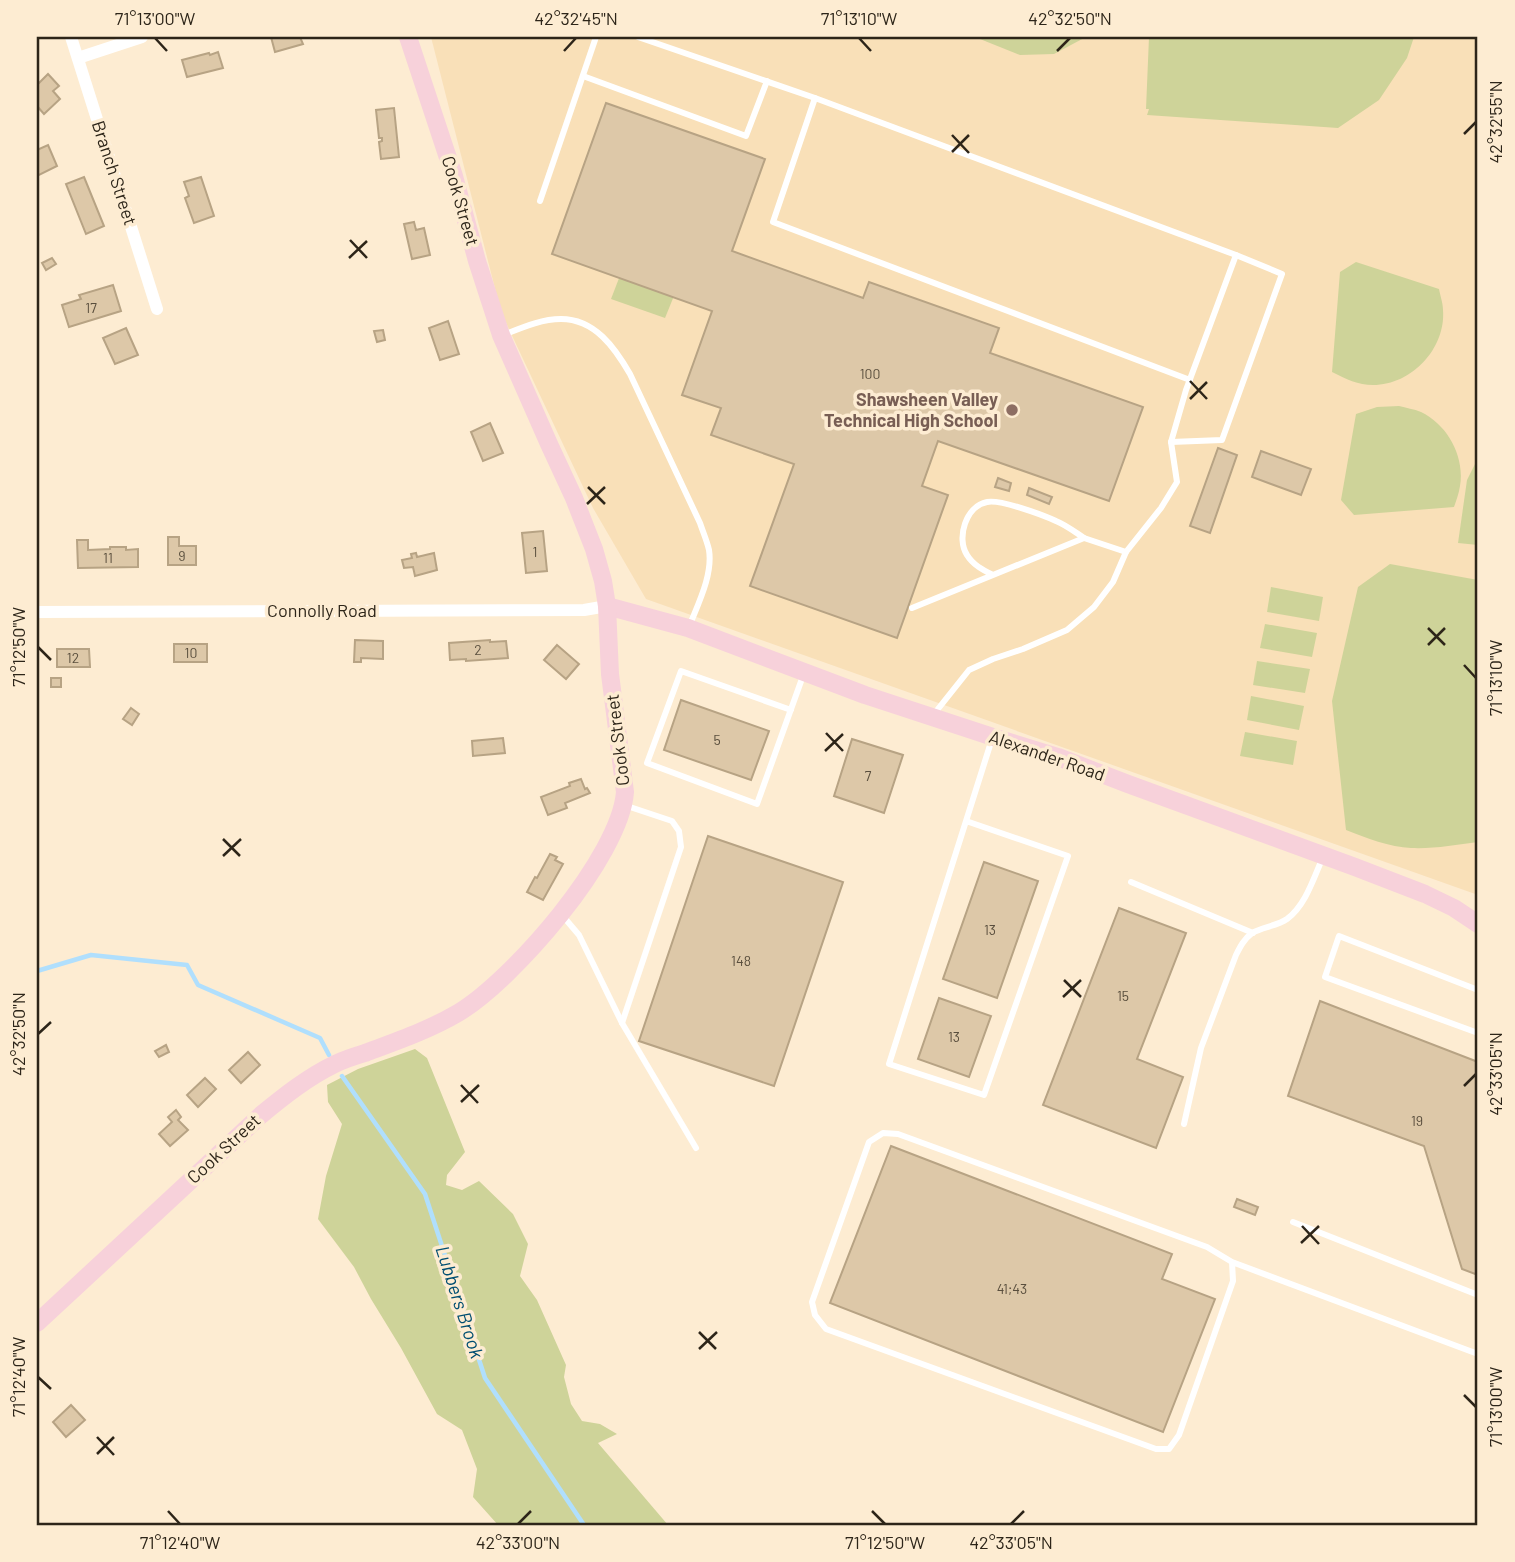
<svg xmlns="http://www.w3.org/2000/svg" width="1515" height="1562" font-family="Barlow,sans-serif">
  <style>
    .built { fill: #f9e0b8 }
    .green { fill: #ced399 }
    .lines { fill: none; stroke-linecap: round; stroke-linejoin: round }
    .stream { stroke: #b0dffd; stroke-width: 4.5 }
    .building { fill: #ddc8a8; stroke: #b7a384; stroke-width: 2 }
    .lane { stroke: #fff; stroke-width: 6 }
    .street { stroke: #fff; stroke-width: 12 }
    .secondary { stroke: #f7d1da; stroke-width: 18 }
    .ticks { fill: none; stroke: #2d2519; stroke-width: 2.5 }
    .education-dot { fill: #8d6e63; stroke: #fdecd2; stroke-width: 2.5 }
    .labels { text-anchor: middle; stroke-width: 7; stroke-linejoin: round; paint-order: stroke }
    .number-label { font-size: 14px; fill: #594e3d }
    .street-label { font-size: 18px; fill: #2d2519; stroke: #fdecd2 }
    .education-label { font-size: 18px; font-weight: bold; fill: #785e54; stroke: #fdecd2; text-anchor: end }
    .water-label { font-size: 19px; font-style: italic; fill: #014e71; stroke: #fdecd2 }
    .neatline { fill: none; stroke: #2d2519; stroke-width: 2.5 }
    .ticks-label { font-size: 18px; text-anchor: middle; fill: #2d2519 }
  </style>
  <rect width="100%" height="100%" fill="#fdecd2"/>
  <path class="built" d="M431 37H1478V895L646 599 593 508 501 312Z"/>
  <g class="green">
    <path d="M975 37H1086L1054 54 1020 55Z"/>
    <path d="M1149 37H1414L1407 58 1379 100 1338 128 1147 115 1149 109H1146Z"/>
    <path d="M1356 262 1439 289C1440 295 1443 303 1443 310 1446 348 1412 385 1373 385 1358 385 1346 379 1332 372L1340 272Z"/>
    <path d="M621 273 676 291 665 318 611 299Z"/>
    <path d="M1399 406C1406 408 1414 409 1421 412 1448 425 1465 457 1460 486 1459 493 1456 501 1454 507L1354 515 1341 500 1356 414 1377 407Z"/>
    <path d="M1478 458V545L1458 543 1467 480Z"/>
    <path d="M1390 564 1478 580V842C1456 845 1433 849 1411 848 1390 847 1366 838 1346 830L1332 701 1358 587Z"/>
    <path d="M1271 587 1323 597 1319 621 1267 612Z"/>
    <path d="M1265 624 1317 633 1312 657 1260 648Z"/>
    <path d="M1257 661 1310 669 1305 693 1253 685Z"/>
    <path d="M1251 696 1304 706 1299 730 1247 720Z"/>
    <path d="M1245 732 1297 741 1293 765 1240 756Z"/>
    <path d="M415 1049 427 1058 465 1152 447 1175 446 1185 462 1190 479 1181 513 1214 528 1244 520 1276 537 1300 566 1365 564 1377 571 1404 582 1421 600 1424 617 1434 598 1443 668 1525H498L473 1497 477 1469 462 1430 437 1414 401 1348 371 1299 354 1267 318 1219 326 1176 342 1124 328 1102 327 1085 358 1069Z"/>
  </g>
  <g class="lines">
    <g class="stream">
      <path d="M37 971 91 955 187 965 198 985 320 1038 329 1055"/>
      <path d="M342 1076 425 1194 485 1378 584 1525"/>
    </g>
  </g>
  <g class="building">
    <path d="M271 37H300L303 44 275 52Z"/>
    <path d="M218 52 223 68 187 77 182 60 209 53 210 55Z"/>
    <path d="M48 74 59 86 53 91 60 99 44 114 37 106V85Z"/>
    <path d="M606 103 765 159 732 251 863 298 869 282 999 328 990 353 1143 407 1109 501 938 441 922 486 948 495 897 638 750 586 794 464 711 435 721 408 682 395 712 311 552 254Z"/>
    <path d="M394 108 399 157 381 159 379 142 382 141V138H379L376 110Z"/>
    <path d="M48 145 57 166 37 176V150Z"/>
    <path d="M84 177 104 226 86 234 66 184Z"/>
    <path d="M201 177 214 216 194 223 185 198 189 196 184 182Z"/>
    <path d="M414 222 416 230 424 228 430 255 412 259 404 224Z"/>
    <path d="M52 258 56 264 46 270 42 263Z"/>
    <path d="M113 285 121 311 69 327 62 305 81 299 79 295Z"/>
    <path d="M448 321 459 354 440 360 429 328Z"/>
    <path d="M126 328 138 355 115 364 103 338Z"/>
    <path d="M383 330 385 340 377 342 374 331Z"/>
    <path d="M490 423 503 453 483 461 471 432Z"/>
    <path d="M1218 448 1237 455 1210 533 1190 526Z"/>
    <path d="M1261 451 1311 469 1301 495 1252 477Z"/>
    <path d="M998 478 1011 483 1009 491 995 487Z"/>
    <path d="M1029 488 1052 497 1049 504 1027 495Z"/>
    <path d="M543 531 547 571 526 573 522 533Z"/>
    <path d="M168 537H179V546H196V565H168Z"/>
    <path d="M77 540H88V550L110 549V547H126V550L138 549V567L78 568Z"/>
    <path d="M416 553 417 557 434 553 437 570 415 576 413 567 404 568 402 560 412 558 411 554Z"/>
    <path d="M355 640 383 641V659L361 658V662H354Z"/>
    <path d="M490 640V642L506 641 508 658 466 661V659L450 660 449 643Z"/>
    <rect x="174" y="644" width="33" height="18"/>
    <path d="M557 645 579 664 566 679 544 660Z"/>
    <path d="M57 649H89L90 667H57Z"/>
    <rect x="51" y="678" width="10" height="9"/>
    <path d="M681 700 769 731 751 780 664 750Z"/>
    <path d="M131 708 139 714 132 725 123 719Z"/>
    <path d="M503 738 505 753 473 756 472 741Z"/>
    <path d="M852 739 903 755 884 813 834 796Z"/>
    <path d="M581 779 585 789 587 788 590 793 565 803 567 808 548 815 541 797 570 786 569 783Z"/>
    <path d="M708 836 843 882 774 1086 639 1041Z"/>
    <path d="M550 854 557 857 555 860 563 864 543 900 527 892 535 877 537 878Z"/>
    <path d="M984 862 1038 881 997 998 943 979Z"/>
    <path d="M1119 908 1186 933 1137 1059 1183 1077 1156 1148 1043 1105Z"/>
    <path d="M939 998 991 1016 969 1077 918 1059Z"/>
    <path d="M1320 1001 1478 1062V1275L1462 1269 1424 1146 1288 1096Z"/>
    <path d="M166 1045 169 1052 159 1057 155 1051Z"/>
    <path d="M248 1052 260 1065 241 1083 229 1070Z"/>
    <path d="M205 1078 216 1089 198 1107 187 1095Z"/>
    <path d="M176 1110 181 1117 178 1120 188 1130 170 1146 159 1134 172 1122 168 1117Z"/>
    <path d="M891 1146 1172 1254 1162 1279 1215 1299 1163 1432 830 1303Z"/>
    <path d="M1237 1199 1258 1207 1255 1215 1234 1207Z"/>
    <path d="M71 1405 85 1420 66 1437 53 1422Z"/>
  </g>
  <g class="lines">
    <g class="lane">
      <path d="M638 37 815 98 1236 255 1186 390 1171 442 1177 482 1161 508 1126 552"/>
      <path d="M583 76 746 136 767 81"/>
      <path d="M815 98 773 222 1190 380"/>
      <path d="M540 201 596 37"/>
      <path d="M503 335C521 328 541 319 561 319 595 319 615 348 630 374L700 523C703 532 707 541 709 550 713 575 698 604 689 627"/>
      <path d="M1171 442 1222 440 1282 274 1236 255"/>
      <path d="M912 608 993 575C983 570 973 565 967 555 956 538 966 506 987 502 1000 499 1043 515 1056 521 1066 525 1075 532 1084 538L993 575"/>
      <path d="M791 710 681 671 647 763 757 804 804 673"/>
      <path d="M934 714 969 670 993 659 1023 649 1067 630 1094 607 1113 582 1126 552 1084 538"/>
      <path d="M966 821 1068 856 984 1095 889 1064 992 739"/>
      <path d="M1131 882 1253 933"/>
      <path d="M562 915 579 935 622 1023 696 1148"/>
      <path d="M1478 990 1339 936 1325 977 1478 1033"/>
      <path d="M622 1023 681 847 679 831 672 821 624 805"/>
      <path d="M1184 1124 1201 1048 1236 955C1240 947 1244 939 1252 933 1262 927 1277 926 1287 919 1306 905 1314 877 1323 857"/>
      <path d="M1293 1222 1478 1295"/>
      <path d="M1232 1262 1233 1281 1179 1435 1169 1449H1156L826 1329 815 1315 812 1302 869 1142 883 1133 898 1134 1207 1247 1232 1262 1478 1354"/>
    </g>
    <g class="street">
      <path d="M71 37 157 309"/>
      <path d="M78 58 142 37"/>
      <path d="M37 612 584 610 607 606"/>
    </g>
    <g class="secondary">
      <path d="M607 606 688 628 865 695 993 737 1058 757 1128 784 1355 867 1425 894 1454 908 1478 924"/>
      <path d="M37 1323 261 1115C284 1096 308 1077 335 1064 345 1059 355 1056 365 1053 397 1041 429 1030 458 1013 513 980 620 857 625 792L610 674 607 606 603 581 594 549 574 498 549 444 501 335 477 261 454 176 408 37"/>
    </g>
  </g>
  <path class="ticks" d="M155 38 167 51M859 38 871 51M564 51 576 38M1057 51 1070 38M1464 134 1476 122M952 135 969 153M952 152 969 135M350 240 367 258M349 258 367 241M1190 381 1207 399M1190 399 1207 382M588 487 605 504M587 504 605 487M1428 628 1445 645M1428 645 1445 628M38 647 51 660M1464 665 1476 678M826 733 843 751M825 751 843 734M223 839 240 856M223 856 241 839M1064 980 1081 997M1063 997 1081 980M38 1034 51 1022M461 1085 478 1103M1464 1086 1476 1074M461 1102 479 1085M1302 1226 1319 1244M1301 1243 1319 1226M699 1332 716 1349M699 1349 717 1332M38 1377 51 1389M1464 1395 1476 1407M97 1437 114 1455M97 1454 114 1437M168 1511 180 1524M872 1511 885 1524M518 1524 531 1511M1011 1524 1024 1511"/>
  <circle class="education-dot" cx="1012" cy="410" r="7"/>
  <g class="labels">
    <g class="number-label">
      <text x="91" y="313">17</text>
      <text x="870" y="379">100</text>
      <text x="535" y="557">1</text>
      <text x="182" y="561">9</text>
      <text x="108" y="563">11</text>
      <text x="478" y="655">2</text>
      <text x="191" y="658">10</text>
      <text x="73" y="663">12</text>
      <text x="717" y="745">5</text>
      <text x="868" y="781">7</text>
      <text x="990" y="935">13</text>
      <text x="741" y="966">148</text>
      <text x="1123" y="1001">15</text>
      <text x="954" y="1042">13</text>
      <text x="1417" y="1126">19</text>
      <text x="1012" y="1294">41;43</text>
    </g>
    <g class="street-label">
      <text transform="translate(114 173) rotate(72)" y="6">Branch Street</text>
      <text transform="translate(460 201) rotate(74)" y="6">Cook Street</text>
      <text x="322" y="617">Connolly Road</text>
      <text transform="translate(618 740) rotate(-97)" y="6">Cook Street</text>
      <text transform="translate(1047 756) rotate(19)" y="6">Alexander Road</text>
      <text transform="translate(224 1149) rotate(-43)" y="6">Cook Street</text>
    </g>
    <g class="education-label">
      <text x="998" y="406">Shawsheen Valley<tspan x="998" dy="21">Technical High School</tspan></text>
    </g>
    <g class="water-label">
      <text transform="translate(460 1302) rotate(72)" y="7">Lubbers Brook</text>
    </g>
  </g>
  <rect width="1515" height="1562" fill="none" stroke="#fdecd2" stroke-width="77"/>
  <rect x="38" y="38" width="1438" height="1486" class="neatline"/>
  <g class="ticks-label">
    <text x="155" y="25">71°13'00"W</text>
    <text x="576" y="25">42°32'45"N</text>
    <text x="859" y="25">71°13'10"W</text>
    <text x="1070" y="25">42°32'50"N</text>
    <text transform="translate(1496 122) rotate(-90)" y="6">42°32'55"N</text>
    <text transform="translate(19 647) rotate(-90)" y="6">71°12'50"W</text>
    <text transform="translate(1496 678) rotate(-90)" y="6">71°13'10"W</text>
    <text transform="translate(19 1034) rotate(-90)" y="6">42°32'50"N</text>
    <text transform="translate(1496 1074) rotate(-90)" y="6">42°33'05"N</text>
    <text transform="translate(19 1377) rotate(-90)" y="6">71°12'40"W</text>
    <text transform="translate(1496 1407) rotate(-90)" y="6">71°13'00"W</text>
    <text x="180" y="1549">71°12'40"W</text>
    <text x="518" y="1549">42°33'00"N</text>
    <text x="885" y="1549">71°12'50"W</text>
    <text x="1011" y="1549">42°33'05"N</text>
  </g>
</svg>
